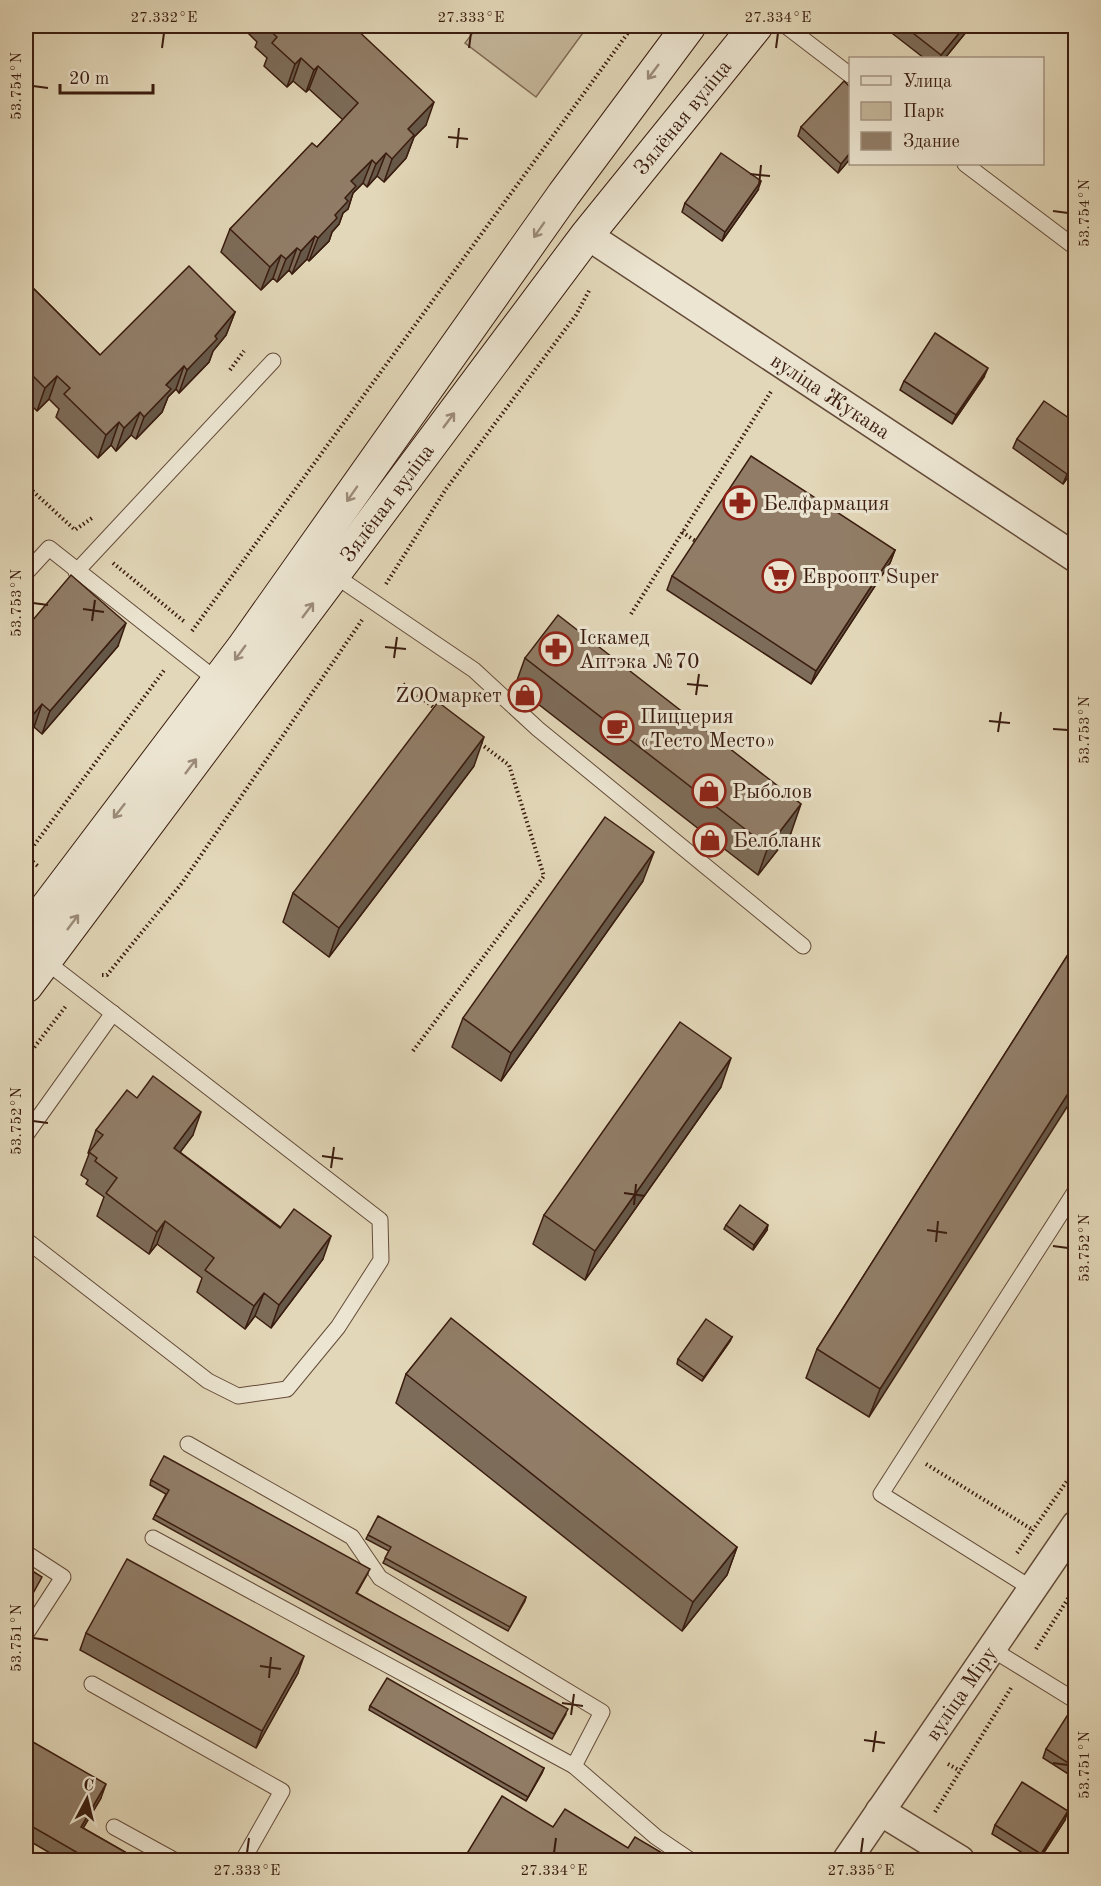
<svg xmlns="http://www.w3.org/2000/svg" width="1101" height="1886" font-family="'Old Standard TT',serif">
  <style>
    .green { fill: #c5b79b; stroke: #806a55; stroke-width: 1.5 }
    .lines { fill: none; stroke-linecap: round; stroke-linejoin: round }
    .service-casing { stroke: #644b39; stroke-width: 17 }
    .minor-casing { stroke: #644b39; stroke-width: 31 }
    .secondary-casing { stroke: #3a1c0f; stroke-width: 35 }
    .path { stroke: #3a1c0f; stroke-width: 4; stroke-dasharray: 1.5 3; stroke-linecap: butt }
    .service { stroke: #ece5d1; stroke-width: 15 }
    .minor { stroke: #ece5d1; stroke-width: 28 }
    .secondary { stroke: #ece5d1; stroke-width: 33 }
    .wall { fill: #7d6c59; stroke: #3a1c0f; stroke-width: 1.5 }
    .shaded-wall { fill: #665848; stroke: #3a1c0f; stroke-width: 1.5 }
    .building { fill: #917d67; stroke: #3a1c0f; stroke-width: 1.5 }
    .oneway { stroke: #9c8b7a }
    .ticks { fill: none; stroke: #3a1c0f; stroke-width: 2 }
    .labels { text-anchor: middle; stroke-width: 6; stroke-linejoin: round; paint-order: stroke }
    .street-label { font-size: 21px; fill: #3a1c0f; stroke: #ece5d1 }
    .poi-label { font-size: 21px; fill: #3a1c0f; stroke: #ece5d1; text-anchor: start }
    .neatline { fill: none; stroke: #3a1c0f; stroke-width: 2 }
    .ticks-label { font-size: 15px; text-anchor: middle; fill: #3a1c0f }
  </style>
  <rect width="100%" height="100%" fill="#e2d7b8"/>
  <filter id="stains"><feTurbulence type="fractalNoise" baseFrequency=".00333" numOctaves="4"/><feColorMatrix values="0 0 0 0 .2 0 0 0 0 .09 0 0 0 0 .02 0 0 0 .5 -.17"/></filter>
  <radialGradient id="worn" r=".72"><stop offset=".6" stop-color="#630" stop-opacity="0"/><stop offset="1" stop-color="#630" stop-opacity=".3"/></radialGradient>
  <path class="green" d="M478 26H588L536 97 465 43Z"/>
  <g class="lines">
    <defs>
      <g id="service">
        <path d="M786 26 850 75"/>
        <path d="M965 164 1076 248"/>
        <path d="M76 572 273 361"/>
        <path d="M26 573 49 548 219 682"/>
        <path d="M334 575 474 670 538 729 803 946"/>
        <path d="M26 1135 113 1013"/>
        <path d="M26 1240 208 1381 238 1396 287 1389 338 1327 381 1260 380 1220 44 960"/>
        <path d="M188 1444 352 1537 380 1578 602 1712 574 1766 656 1837 690 1860"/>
        <path d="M153 1538 574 1766"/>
        <path d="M26 1553 63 1577 26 1634"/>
        <path d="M1031 1588 881 1494 1076 1190"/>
        <path d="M990 1648 1076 1701"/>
        <path d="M92 1684 282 1791 243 1860"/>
        <path d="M114 1827 174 1860"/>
      </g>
      <g id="minor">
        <path id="s1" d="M587 235 1076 558"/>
        <path d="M880 1811 960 1860"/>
        <path id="s2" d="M847 1860 1076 1525"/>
      </g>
      <g id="secondary">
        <path d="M26 935 243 648 564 194 689 26"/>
        <path id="s3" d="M26 986 587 235 756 26"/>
      </g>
    </defs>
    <use href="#service" class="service-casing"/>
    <use href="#minor" class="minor-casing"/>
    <use href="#secondary" class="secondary-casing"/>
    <g class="path">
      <path d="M230 370 244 351"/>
      <path d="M26 485 75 530 92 518"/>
      <path d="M682 532 697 542"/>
      <path d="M113 563 186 623"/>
      <path d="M386 584 446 489 576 315 590 289"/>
      <path d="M631 614 772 390"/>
      <path d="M192 631 633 26"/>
      <path d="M1073 651 1076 640"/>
      <path d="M403 684 436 709"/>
      <path d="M26 856 165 669"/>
      <path d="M26 856 39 867"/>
      <path d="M102 975H107L182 883 362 620"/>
      <path d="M413 1051 544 876 509 765 477 741"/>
      <path d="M26 1058 66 1006"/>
      <path d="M926 1464 1033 1530"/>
      <path d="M1017 1553 1076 1468"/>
      <path d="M1036 1649 1076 1586"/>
      <path d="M948 1764 960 1771"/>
      <path d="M935 1812 1011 1688"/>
    </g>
    <use href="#service" class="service"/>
    <use href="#minor" class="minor"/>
    <use href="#secondary" class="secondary"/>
  </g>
  <g class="wall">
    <path d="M249 26H353L426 125 414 137 406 158 384 182 377 176 367 187 363 183 353 193 348 209 343 213 339 224 332 232 329 241 309 261 307 259 292 274 289 270 277 282 273 278 261 290 221 252 230 229 317 147 343 120 309 89 306 92 293 81 287 87 264 66 267 58 255 47 257 42 247 32Z"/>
    <path d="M884 26H971L945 58H924L884 27Z"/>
    <path d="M801 127 850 159 838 173 798 136Z"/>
    <path d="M758 190 722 241 682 212 685 203Z"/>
    <path d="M26 281 100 355 235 312 226 335 213 351 209 362 179 393 176 389 168 397 162 412 136 439 131 435 116 451 111 445 98 458 56 417 59 409 49 399 37 411 26 400Z"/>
    <path d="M984 377 952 424 900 390 904 381Z"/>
    <path d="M1076 423V466L1063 484 1013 448 1017 439Z"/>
    <path d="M895 550 890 563 811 684 667 590 672 576Z"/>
    <path d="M26 628 118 646 42 734 34 727 26 736Z"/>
    <path d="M525 658 791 833 758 875 515 686Z"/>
    <path d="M474 766 329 957 283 922 293 893Z"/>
    <path d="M643 881 501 1081 452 1047 463 1018Z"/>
    <path d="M1076 942 869 1417 806 1378 817 1349Z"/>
    <path d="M721 1087 585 1280 533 1244 544 1215Z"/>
    <path d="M137 1098 193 1135 180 1152 323 1259 271 1328 255 1316 245 1329 197 1292 202 1278 157 1244 149 1254 97 1216 104 1197 86 1184 88 1180 81 1175 89 1154 88 1153 96 1130Z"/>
    <path d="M726 1225 767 1230 753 1250 724 1229Z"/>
    <path d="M732 1337 730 1341 702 1381 677 1364 678 1359Z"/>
    <path d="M406 1374 737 1547 727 1575 682 1631 396 1403Z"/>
    <path d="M151 1480 368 1573 357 1593 566 1714 552 1739 153 1519 166 1494 150 1485Z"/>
    <path d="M368 1535 526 1597 525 1601 508 1631 383 1563 389 1551 366 1539Z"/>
    <path d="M86 1633 298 1673 256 1748 80 1650Z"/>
    <path d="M370 1706 544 1768 542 1773 526 1801 369 1710Z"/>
    <path d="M1076 1721V1779L1043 1758 1046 1749Z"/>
    <path d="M26 1738 101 1798 83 1828 139 1860H62L26 1839Z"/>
    <path d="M1065 1820 1039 1860H1034L992 1834 995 1825Z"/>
  </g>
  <g class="shaded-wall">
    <path d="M965 26H971L945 58H940L941 55Z"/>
    <path d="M301 58 293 81 287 87 295 64Z"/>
    <path d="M318 66 309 89 306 92 314 70Z"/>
    <path d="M434 102 426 125 414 137 406 158 384 182 392 159 408 129Z"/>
    <path d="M386 153 377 176 367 187 376 164Z"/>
    <path d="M850 153V159L838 173 841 164Z"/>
    <path d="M372 160 363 183 353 193 348 209 343 213 339 224 332 232 329 241 309 261 318 238 335 215 351 181Z"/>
    <path d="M761 181 758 190 722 241 725 232Z"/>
    <path d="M315 236 307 259 292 274 301 251Z"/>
    <path d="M297 248 289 270 277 282 286 259Z"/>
    <path d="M281 255 273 278 261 290 270 267Z"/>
    <path d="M235 312 226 335 213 351 209 362 179 393 187 370Z"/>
    <path d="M184 366 176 389 168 397 162 412 136 439 144 417 166 385Z"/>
    <path d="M988 368 984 377 952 424 956 415Z"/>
    <path d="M33 376 26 397V389L29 380Z"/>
    <path d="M57 376 49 399 37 411 45 388Z"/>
    <path d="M140 412 131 435 116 451 124 428Z"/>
    <path d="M119 422 111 445 98 458 106 435Z"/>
    <path d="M1076 462V466L1063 484 1067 474Z"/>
    <path d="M895 550 890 563 811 684 816 671Z"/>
    <path d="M126 623 118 646 42 734 50 711Z"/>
    <path d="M42 704 34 727 26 736V723Z"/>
    <path d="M484 737 474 766 329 957 339 928Z"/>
    <path d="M801 804 791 833 758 875 768 847Z"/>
    <path d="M654 852 643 881 501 1081 511 1053Z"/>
    <path d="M731 1058 721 1087 585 1280 595 1251Z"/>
    <path d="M1076 1081V1093L869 1417 880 1389Z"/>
    <path d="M201 1112 193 1135 166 1171 174 1148Z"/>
    <path d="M165 1221 157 1244 149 1254 157 1232Z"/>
    <path d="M768 1225 767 1230 753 1250 754 1245Z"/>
    <path d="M331 1236 323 1259 271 1328 279 1305Z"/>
    <path d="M264 1293 255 1316 245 1329 254 1306Z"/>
    <path d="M732 1337 730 1341 702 1381 704 1377Z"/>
    <path d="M737 1547 727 1575 682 1631 693 1602Z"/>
    <path d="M304 1656 298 1673 256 1748 262 1731Z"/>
    <path d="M544 1768 542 1773 526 1801 528 1797Z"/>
    <path d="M106 1784 101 1798 76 1840 81 1827Z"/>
    <path d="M1068 1811 1065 1820 1039 1860 1041 1854Z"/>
  </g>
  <g class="building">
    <path d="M265 26H353L434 102 408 129 414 135 392 159 386 153 376 164 372 160 351 181 356 186 345 198 348 201 335 215 337 218 318 238 315 236 301 251 297 248 286 259 281 255 270 267 230 229 312 143 317 147 358 103 318 66 314 70 301 58 295 64 272 43 277 37Z"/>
    <path d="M904 26H965L941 55Z"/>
    <path d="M844 81 850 87V153L841 164 801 127Z"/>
    <path d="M721 153 761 181 725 232 685 203Z"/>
    <path d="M189 266 235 312 215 336 217 339 187 370 184 366 166 385 171 389 144 417 140 412 124 428 119 422 106 435 64 394 70 388 57 376 45 388 33 376 29 380 26 377V281L100 355Z"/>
    <path d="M935 333 988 368 956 415 904 381Z"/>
    <path d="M1044 401 1076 423V462L1067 474 1017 439Z"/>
    <path d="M751 456 895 550 816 671 672 576Z"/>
    <path d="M71 575 126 623 50 711 42 704 26 723V628Z"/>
    <path d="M558 615 801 804 768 847 525 658Z"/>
    <path d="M438 702 484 737 339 928 293 893Z"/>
    <path d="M605 817 654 852 511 1053 463 1018Z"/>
    <path d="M1076 942V1081L880 1389 817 1349Z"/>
    <path d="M680 1022 731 1058 595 1251 544 1215Z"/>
    <path d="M153 1076 201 1112 174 1148 280 1228 294 1209 331 1236 279 1305 264 1293 254 1306 205 1270 214 1258 165 1221 157 1232 106 1193 117 1178 95 1161 97 1158 89 1152 103 1135 96 1130 127 1090 137 1098Z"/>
    <path d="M740 1205 768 1225 754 1245 726 1225Z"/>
    <path d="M451 1318 737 1547 693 1602 406 1374Z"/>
    <path d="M706 1319 732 1337 704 1377 678 1359Z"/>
    <path d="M164 1456 370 1569 356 1593 568 1709 554 1734 155 1515 169 1490 151 1480Z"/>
    <path d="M378 1516 526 1597 510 1627 385 1558 391 1547 368 1535Z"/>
    <path d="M127 1559 304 1656 262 1731 86 1633Z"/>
    <path d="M26 1567 42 1577 26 1606Z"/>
    <path d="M387 1678 544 1768 528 1797 370 1706Z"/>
    <path d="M1067 1716 1076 1721V1768L1046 1749Z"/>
    <path d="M26 1738 106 1784 81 1827 139 1860H90L26 1823Z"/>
    <path d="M1022 1782 1068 1811 1041 1854 995 1825Z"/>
    <path d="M502 1796 553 1827 565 1809 628 1848 635 1837 674 1860H463Z"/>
  </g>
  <defs><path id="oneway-shaft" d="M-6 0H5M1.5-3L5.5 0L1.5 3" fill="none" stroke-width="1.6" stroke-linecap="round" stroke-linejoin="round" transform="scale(1.5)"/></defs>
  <g class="oneway">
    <use href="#oneway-shaft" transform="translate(653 72) rotate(127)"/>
    <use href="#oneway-shaft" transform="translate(539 230) rotate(125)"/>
    <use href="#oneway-shaft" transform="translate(449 420) rotate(-53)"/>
    <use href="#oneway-shaft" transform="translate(352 494) rotate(125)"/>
    <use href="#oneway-shaft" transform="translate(308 610) rotate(-53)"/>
    <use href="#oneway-shaft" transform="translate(240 653) rotate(126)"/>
    <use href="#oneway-shaft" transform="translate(191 766) rotate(-53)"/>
    <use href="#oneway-shaft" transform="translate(119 811) rotate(128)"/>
    <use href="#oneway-shaft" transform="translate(73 922) rotate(-53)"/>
  </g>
  <path class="ticks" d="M162 48 164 33M469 48 471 33M776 48 778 33M33 86 48 88M448 137 468 139M457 148 459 128M750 174 770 176M759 186 761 165M1053 211 1068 213M33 603 48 605M83 609 104 612M92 621 95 600M385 647 406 649M394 658 397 637M687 684 708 686M696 695 699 674M989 721 1010 723M1053 729 1068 730M998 732 1001 712M33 1121 48 1123M322 1156 343 1159M331 1168 334 1147M624 1193 645 1196M634 1205 636 1184M927 1230 947 1233M936 1242 938 1221M1053 1246 1068 1248M33 1638 48 1640M260 1666 281 1669M269 1678 271 1657M562 1703 583 1706M571 1715 574 1694M864 1740 885 1743M873 1752 876 1731M1053 1763 1068 1765M247 1853 249 1838M554 1853 556 1838M861 1853 863 1838"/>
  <defs>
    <symbol id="pharmacy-ring" viewBox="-11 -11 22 22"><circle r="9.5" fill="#ece5d1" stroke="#8f2418" stroke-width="1.5"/><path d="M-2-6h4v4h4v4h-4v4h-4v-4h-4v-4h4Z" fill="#8f2418"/></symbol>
    <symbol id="supermarket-ring" viewBox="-11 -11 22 22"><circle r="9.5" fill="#ece5d1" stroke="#8f2418" stroke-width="1.5"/><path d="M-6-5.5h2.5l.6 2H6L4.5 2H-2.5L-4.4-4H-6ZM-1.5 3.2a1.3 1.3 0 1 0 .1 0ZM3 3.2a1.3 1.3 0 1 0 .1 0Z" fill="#8f2418"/></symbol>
    <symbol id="shop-ring" viewBox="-11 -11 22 22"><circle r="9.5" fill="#ece5d1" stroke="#8f2418" stroke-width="1.5"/><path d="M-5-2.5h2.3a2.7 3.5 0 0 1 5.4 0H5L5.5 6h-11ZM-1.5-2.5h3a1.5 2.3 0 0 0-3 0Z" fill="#8f2418"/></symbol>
    <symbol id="cafe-ring" viewBox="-11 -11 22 22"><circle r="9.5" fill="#ece5d1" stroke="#8f2418" stroke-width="1.5"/><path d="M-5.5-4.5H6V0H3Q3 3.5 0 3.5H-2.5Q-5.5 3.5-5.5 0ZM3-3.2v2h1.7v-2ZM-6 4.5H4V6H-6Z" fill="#8f2418"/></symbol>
  </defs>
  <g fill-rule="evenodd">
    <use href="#pharmacy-ring" x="721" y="484" width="38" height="38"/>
    <use href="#supermarket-ring" x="760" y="557" width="38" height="38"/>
    <use href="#pharmacy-ring" x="537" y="630" width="38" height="38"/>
    <use href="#shop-ring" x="506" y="676" width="38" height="38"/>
    <use href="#cafe-ring" x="598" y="709" width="38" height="38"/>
    <use href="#shop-ring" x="690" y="772" width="38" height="38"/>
    <use href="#shop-ring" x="691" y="821" width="38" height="38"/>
  </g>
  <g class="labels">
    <g class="street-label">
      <text dy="7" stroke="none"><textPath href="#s3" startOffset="1089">Зялёная вуліца</textPath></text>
      <text dy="7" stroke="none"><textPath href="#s1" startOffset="292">вуліца Жукава</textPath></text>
      <text dy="7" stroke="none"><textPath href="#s3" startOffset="603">Зялёная вуліца</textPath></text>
      <text dy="7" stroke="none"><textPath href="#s2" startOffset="202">вуліца Міру</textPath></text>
    </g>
    <g class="poi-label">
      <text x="763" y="510">Белфармация</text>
      <text x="802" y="583">Евроопт Super</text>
      <text x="579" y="644">Іскамед<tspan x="579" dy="24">Аптэка №70</tspan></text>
      <text x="502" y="702" text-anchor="end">ZOOмаркет</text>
      <text x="640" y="723">Пиццерия<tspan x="640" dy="24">«Тесто Место»</tspan></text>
      <text x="732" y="798">Рыболов</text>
      <text x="733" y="847">Белбланк</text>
    </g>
  </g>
  <rect width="1101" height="1886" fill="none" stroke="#e2d7b8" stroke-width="66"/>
  <rect x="849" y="57" width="195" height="108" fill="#ece5d1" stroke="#a59583" stroke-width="1.5"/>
  <rect x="861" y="76" width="30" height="9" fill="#ece5d1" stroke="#a59583" stroke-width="1.5"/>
  <text x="903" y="87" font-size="18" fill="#3a1c0f">Улица</text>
  <rect x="861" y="102" width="30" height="18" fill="#c5b79b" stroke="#a59583" stroke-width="1.5"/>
  <text x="903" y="117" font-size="18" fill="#3a1c0f">Парк</text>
  <rect x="861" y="132" width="30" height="18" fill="#917d67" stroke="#a59583" stroke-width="1.5"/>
  <text x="903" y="147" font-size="18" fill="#3a1c0f">Здание</text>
  <g transform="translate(87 1799) rotate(7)" stroke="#ece5d1" stroke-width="4.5" paint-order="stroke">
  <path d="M0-4.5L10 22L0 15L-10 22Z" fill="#3a1c0f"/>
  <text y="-9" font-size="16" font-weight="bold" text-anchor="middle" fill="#3a1c0f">С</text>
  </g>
  <path d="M60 84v9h93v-9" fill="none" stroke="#3a1c0f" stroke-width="3"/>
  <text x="69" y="84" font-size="18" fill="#3a1c0f" stroke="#ece5d1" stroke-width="4.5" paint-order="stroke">20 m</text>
  <rect x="33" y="33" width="1035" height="1820" class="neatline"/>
  <g class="ticks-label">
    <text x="164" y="22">27.332°E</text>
    <text x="471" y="22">27.333°E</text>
    <text x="778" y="22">27.334°E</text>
    <text transform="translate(16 86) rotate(-90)" y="5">53.754°N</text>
    <text transform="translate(1084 213) rotate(-90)" y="5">53.754°N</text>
    <text transform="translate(16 603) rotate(-90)" y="5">53.753°N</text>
    <text transform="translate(1084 730) rotate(-90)" y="5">53.753°N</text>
    <text transform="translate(16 1121) rotate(-90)" y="5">53.752°N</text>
    <text transform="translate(1084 1248) rotate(-90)" y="5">53.752°N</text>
    <text transform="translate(16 1638) rotate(-90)" y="5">53.751°N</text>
    <text transform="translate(1084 1765) rotate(-90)" y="5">53.751°N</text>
    <text x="247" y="1875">27.333°E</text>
    <text x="554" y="1875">27.334°E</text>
    <text x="861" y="1875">27.335°E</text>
  </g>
  <rect width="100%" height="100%" filter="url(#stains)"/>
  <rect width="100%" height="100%" fill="url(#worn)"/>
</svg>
